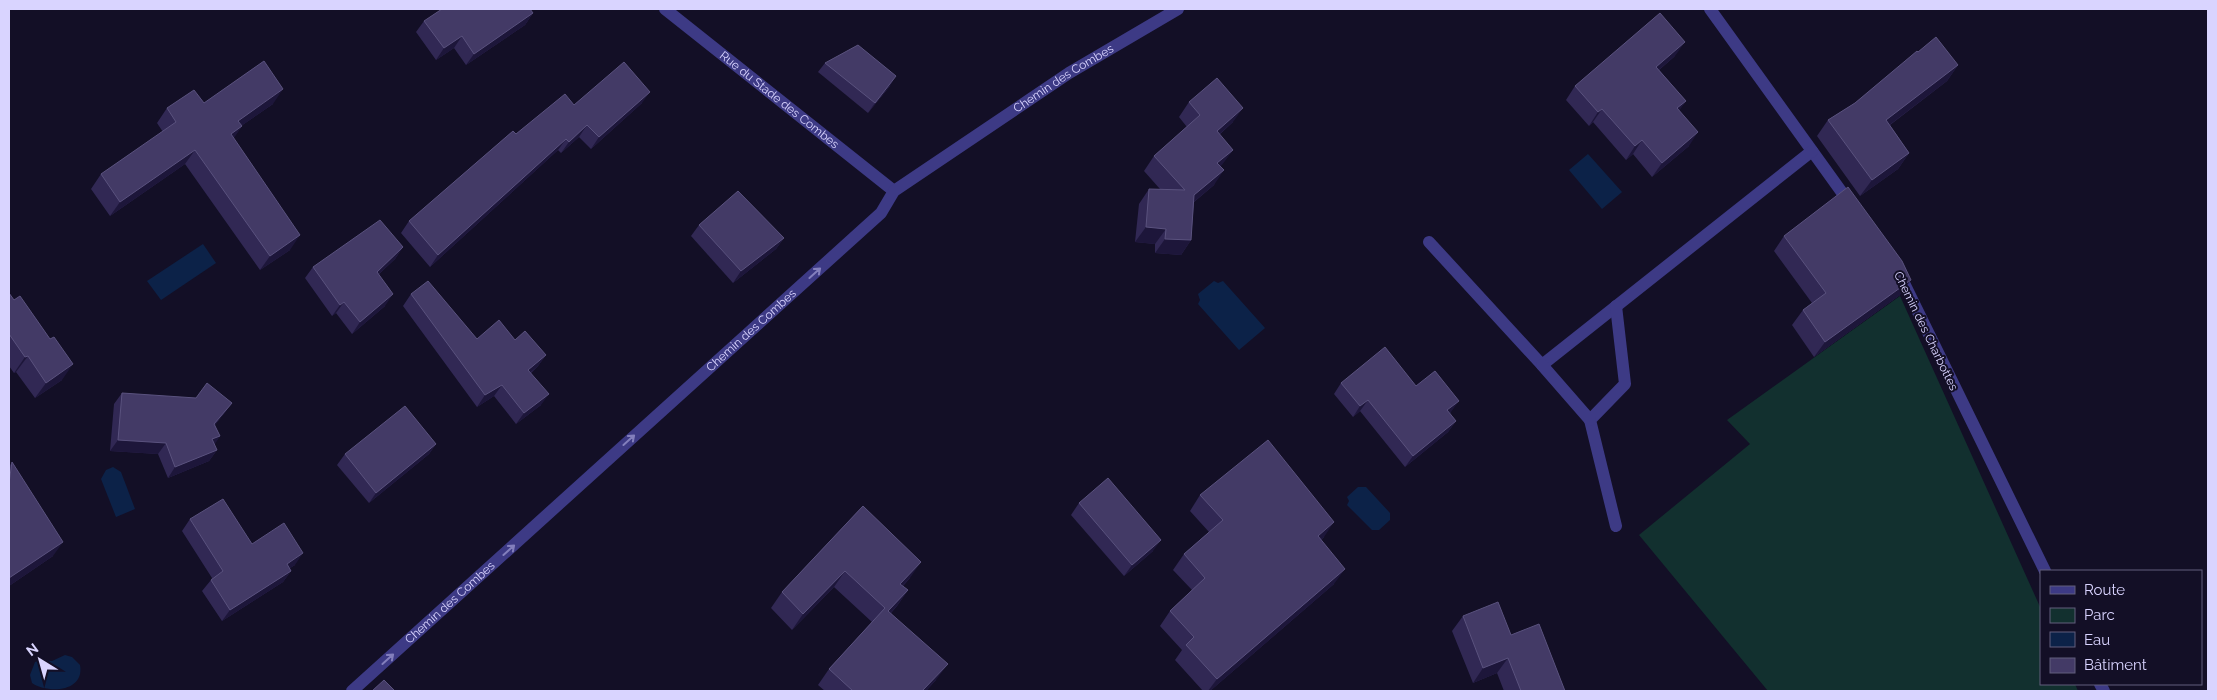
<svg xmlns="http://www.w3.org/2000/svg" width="2217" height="700" font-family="Raleway,sans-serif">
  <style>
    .green { fill: #12302f }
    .water { fill: #0c2248 }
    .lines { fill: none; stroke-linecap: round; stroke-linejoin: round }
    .minor { stroke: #3d3a85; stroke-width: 12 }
    .wall { fill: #312854 }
    .shaded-wall { fill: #1d163a }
    .building { fill: #433a66; stroke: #5a527e }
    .oneway { stroke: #837fbc }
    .labels { text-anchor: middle; stroke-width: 4; stroke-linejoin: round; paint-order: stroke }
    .street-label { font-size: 12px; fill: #d9d4ff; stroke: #130f26 }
  </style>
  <rect width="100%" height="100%" fill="#130f26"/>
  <path class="green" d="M1900 296 2041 609V684H2075L2078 691H1768L1639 535 1750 444 1727 420Z"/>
  <g class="water">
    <path d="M1588 154 1622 192 1602 209 1569 170Z"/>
    <path d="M203 244 216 263 161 300 147 281Z"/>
    <path d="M1214 281 1218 283 1223 281 1265 328 1239 350 1198 304 1200 300 1198 294Z"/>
    <path d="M113 467 121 472 135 509 116 517 101 479 106 470Z"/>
    <path d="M1358 487H1366L1390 513V520L1379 530H1372L1347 505 1349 501 1347 497Z"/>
    <path d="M65 655 72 657 80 665C85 692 48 694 32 683L30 675 35 662 41 660 52 661Z"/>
  </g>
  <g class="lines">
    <g class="minor">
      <path id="s1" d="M665 9 894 191"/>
      <path d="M1710 9 1851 205"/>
      <path d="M1429 242 1542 365 1812 151"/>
      <path d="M1899 273 2045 571"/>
      <path d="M1616 306 1625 384 1590 420 1616 526"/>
      <path d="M1542 365 1590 420"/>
      <path d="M2100 684 2104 691"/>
      <path id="s2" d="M352 691 881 213 894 191 1069 73 1178 9"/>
    </g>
  </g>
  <g class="wall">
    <path d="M533 13 525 25 466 65 454 48 436 60 416 32 424 21Z"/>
    <path d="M1918 52 1958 65 1947 81 1890 125 1909 153 1898 169 1860 196 1817 136 1828 120 1855 103Z"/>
    <path d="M1675 56 1659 70 1686 101 1679 110 1689 146 1652 177 1633 154 1626 160 1593 122 1589 126 1566 100 1575 86Z"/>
    <path d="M825 63 890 86 868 113 818 72Z"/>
    <path d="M1189 102 1233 122 1219 135 1233 150 1220 166 1214 185 1194 202 1191 240 1181 255 1155 253V244L1135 242 1139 204 1149 189H1160L1144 171 1154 156 1187 127 1179 117Z"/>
    <path d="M204 103 273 104 241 126H242L233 138 290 250 260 270 185 164 110 216 91 189 101 174 163 132 157 123 167 108Z"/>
    <path d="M642 103 591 149 579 137 561 153 558 150 430 267 401 233 409 221 574 105Z"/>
    <path d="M699 225 784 238 776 249 733 283 691 236Z"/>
    <path d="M1784 236 1900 295 1814 357 1792 325 1803 310 1812 303 1774 251Z"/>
    <path d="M403 247 395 259 379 274 385 306 352 334 336 313 332 316 305 278 313 267Z"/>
    <path d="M9 293 62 380 35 398 16 372 14 373 9 366Z"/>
    <path d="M411 294 477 339 515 340 546 355 538 366 531 373 541 405 516 424 494 396 477 407 403 306Z"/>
    <path d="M1341 383 1416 386 1451 412 1450 413 1456 421 1448 432 1405 467 1360 411 1353 417 1334 394Z"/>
    <path d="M122 393 232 403 215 425 220 436 214 444 217 450 209 461 168 478 158 454 110 451 114 404Z"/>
    <path d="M436 444 429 454 369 503 337 465 345 454Z"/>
    <path d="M12 462 53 556 9 586V467Z"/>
    <path d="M1200 495 1324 537 1321 540 1334 584 1210 691H1203L1175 660 1182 650 1160 626 1170 611 1192 590 1173 570 1184 554 1209 532 1190 511Z"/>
    <path d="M1079 503 1153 551 1124 576 1071 515Z"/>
    <path d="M863 506 910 578 903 586 908 590 897 606 891 613 936 680 926 691H825L818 685 829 669 872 622 834 587 792 630 771 608 782 592Z"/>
    <path d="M190 519 252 544 295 565 290 568 291 571 283 582 222 621 202 591 211 580 212 578 182 531Z"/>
    <path d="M1463 616 1511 635 1565 691H1504L1497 673 1473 683 1452 631Z"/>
  </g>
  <g class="shaded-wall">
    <path d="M533 13 525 25 466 65 474 54Z"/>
    <path d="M462 36 454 48 436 60 444 48Z"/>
    <path d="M1685 42 1675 56 1647 80 1656 67Z"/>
    <path d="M1958 65 1947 81 1875 136 1886 120Z"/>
    <path d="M896 76 890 86 868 113 875 103Z"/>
    <path d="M283 89 273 104 228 135 238 121Z"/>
    <path d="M650 92 642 103 591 149 599 137Z"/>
    <path d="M1686 101 1676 115 1677 108Z"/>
    <path d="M1243 108 1233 122 1206 146 1217 131Z"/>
    <path d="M1602 109 1593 122 1589 126 1598 112Z"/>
    <path d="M587 125 579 137 561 153 569 142Z"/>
    <path d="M242 126 232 141 231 134Z"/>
    <path d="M1698 132 1689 146 1652 177 1662 163Z"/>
    <path d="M566 139 558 150 430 267 438 255Z"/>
    <path d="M1642 140 1633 154 1626 160 1635 146Z"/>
    <path d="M195 150 185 164 110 216 120 202Z"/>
    <path d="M1233 150 1222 165 1207 178 1217 163Z"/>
    <path d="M1909 153 1898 169 1860 196 1872 180Z"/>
    <path d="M1224 170 1214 185 1184 210 1194 195Z"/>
    <path d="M1146 227 1166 229 1155 244 1135 242Z"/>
    <path d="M300 235 290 250 260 270 270 256Z"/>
    <path d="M784 238 776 249 733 283 741 271Z"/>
    <path d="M1165 239 1191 240 1181 255 1155 253Z"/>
    <path d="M403 247 395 259 369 283 377 272Z"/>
    <path d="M1911 280 1900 295 1814 357 1825 342Z"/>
    <path d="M393 294 385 306 352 334 360 322Z"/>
    <path d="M344 302 336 313 332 316 340 305Z"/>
    <path d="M546 355 538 366 520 381 528 370Z"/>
    <path d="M28 356 16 372 14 373 25 357Z"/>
    <path d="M73 364 62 380 35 398 46 383Z"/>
    <path d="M502 385 494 396 477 407 485 395Z"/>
    <path d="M549 394 541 405 516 424 524 413Z"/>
    <path d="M1368 400 1360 411 1353 417 1360 406Z"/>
    <path d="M1459 401 1451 412 1439 422 1447 410Z"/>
    <path d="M232 403 224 414 206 435 214 424Z"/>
    <path d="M1456 421 1448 432 1405 467 1413 456Z"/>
    <path d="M220 436 213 447 212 439Z"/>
    <path d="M118 440 166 443 158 454 110 451Z"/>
    <path d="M436 444 429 454 369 503 376 493Z"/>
    <path d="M217 450 209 461 168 478 175 467Z"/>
    <path d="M1334 522 1324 537 1307 551 1318 536Z"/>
    <path d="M1161 540 1153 551 1124 576 1132 565Z"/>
    <path d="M63 542 53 556 9 586V578Z"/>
    <path d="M303 553 295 565 279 575 287 564Z"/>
    <path d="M921 562 910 578 889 600 900 584Z"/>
    <path d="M1345 569 1334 584 1210 691H1208L1217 679Z"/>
    <path d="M291 571 283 582 222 621 230 610Z"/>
    <path d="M845 571 834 587 792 630 803 614Z"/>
    <path d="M908 590 897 606 877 627 888 611Z"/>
    <path d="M1508 658 1497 673 1473 683 1483 668Z"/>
    <path d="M948 664 936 680 926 691H922Z"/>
  </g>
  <g class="building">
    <path d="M442 9H530L533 13 474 54 462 36 444 48 424 21Z"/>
    <path d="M1660 13 1685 42 1656 67 1686 101 1677 108 1698 132 1662 163 1642 140 1635 146 1602 109 1598 112 1575 86Z"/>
    <path d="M1936 37 1958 65 1886 120 1909 153 1872 180 1828 120 1855 103 1917 51 1918 52Z"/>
    <path d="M858 45 896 76 875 103 825 63Z"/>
    <path d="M264 61 283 89 238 121 242 126 231 134 300 235 270 256 195 150 120 202 101 174 176 122 167 108 194 90 204 103Z"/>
    <path d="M624 62 650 92 599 137 587 125 569 142 566 139 438 255 409 221 513 131 516 134 565 94 574 105Z"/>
    <path d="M1217 78 1243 108 1217 131 1233 150 1217 163 1224 170 1194 195 1191 240 1165 239 1166 229 1146 227 1149 189 1185 190 1154 156 1200 115 1189 102Z"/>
    <path d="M1848 187 1902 261 1911 280 1825 342 1803 310 1826 293 1784 236Z"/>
    <path d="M738 191 784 238 741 271 699 225Z"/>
    <path d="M380 220 403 247 377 272 393 294 360 322 344 302 340 305 313 267Z"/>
    <path d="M428 281 477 339 499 320 515 340 525 331 546 355 528 370 549 394 524 413 502 385 485 395 411 294Z"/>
    <path d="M9 293 14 300 20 296 50 339 54 337 73 364 46 383 28 356 25 357 9 334Z"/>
    <path d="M1385 347 1416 386 1435 371 1459 401 1447 410 1456 421 1413 456 1368 400 1360 406 1341 383Z"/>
    <path d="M207 383 232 403 214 424 220 436 212 439 217 450 175 467 166 443 118 440 122 393 196 398Z"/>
    <path d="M405 406 436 444 376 493 345 454Z"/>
    <path d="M1268 440 1334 522 1318 536 1345 569 1217 679 1186 645 1194 637 1170 611 1205 578 1184 554 1223 520 1200 495Z"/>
    <path d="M12 462 63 542 9 578V483Z"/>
    <path d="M1108 478 1161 540 1132 565 1079 503Z"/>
    <path d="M223 499 252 544 284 523 303 553 287 564 291 571 230 610 211 580 223 571 190 519Z"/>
    <path d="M863 506 921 562 900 584 908 590 888 611 948 664 922 691H853L829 669 885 608 845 571 803 614 782 592Z"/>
    <path d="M1498 602 1511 635 1539 624 1565 691H1521L1508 658 1483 668 1463 616Z"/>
    <path d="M384 680 395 691H372Z"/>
  </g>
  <defs><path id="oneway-shaft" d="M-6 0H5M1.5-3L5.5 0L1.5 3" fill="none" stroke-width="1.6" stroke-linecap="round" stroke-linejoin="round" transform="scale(1.25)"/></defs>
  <g class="oneway">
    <use href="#oneway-shaft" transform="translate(815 273) rotate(-42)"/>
    <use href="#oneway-shaft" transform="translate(629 440) rotate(-42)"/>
    <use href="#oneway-shaft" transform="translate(509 550) rotate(-42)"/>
    <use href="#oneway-shaft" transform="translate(388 659) rotate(-42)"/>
  </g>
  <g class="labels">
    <g class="street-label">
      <text dy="4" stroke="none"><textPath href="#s2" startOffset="942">Chemin des Combes</textPath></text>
      <text dy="4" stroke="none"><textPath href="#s1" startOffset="146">Rue du Stade des Combes</textPath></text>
      <text dy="4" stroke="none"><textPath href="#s2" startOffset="538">Chemin des Combes</textPath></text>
      <text transform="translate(1926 331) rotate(64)" y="4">Chemin des Charbottes</text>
      <text dy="4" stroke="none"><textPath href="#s2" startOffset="132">Chemin des Combes</textPath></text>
    </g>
  </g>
  <rect width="2217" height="700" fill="none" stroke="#d9d4ff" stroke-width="20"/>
  <rect x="2040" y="570" width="162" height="115" fill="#130f26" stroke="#625e7d"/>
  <rect x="2050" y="586" width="25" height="8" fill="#3d3a85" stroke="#625e7d"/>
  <text x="2084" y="595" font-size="15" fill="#d9d4ff">Route</text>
  <rect x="2050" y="608" width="25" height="15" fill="#12302f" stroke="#625e7d"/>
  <text x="2084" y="620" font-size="15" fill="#d9d4ff">Parc</text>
  <rect x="2050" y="632" width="25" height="15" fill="#0c2248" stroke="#625e7d"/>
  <text x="2084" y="645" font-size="15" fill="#d9d4ff">Eau</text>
  <rect x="2050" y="658" width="25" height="15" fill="#433a66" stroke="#625e7d"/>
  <text x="2084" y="670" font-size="15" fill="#d9d4ff">Bâtiment</text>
  <g transform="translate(40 660) rotate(323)" stroke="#130f26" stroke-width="4" paint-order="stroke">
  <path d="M0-4L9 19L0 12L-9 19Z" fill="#d9d4ff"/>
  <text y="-8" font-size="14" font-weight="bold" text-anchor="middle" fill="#d9d4ff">N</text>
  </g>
</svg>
